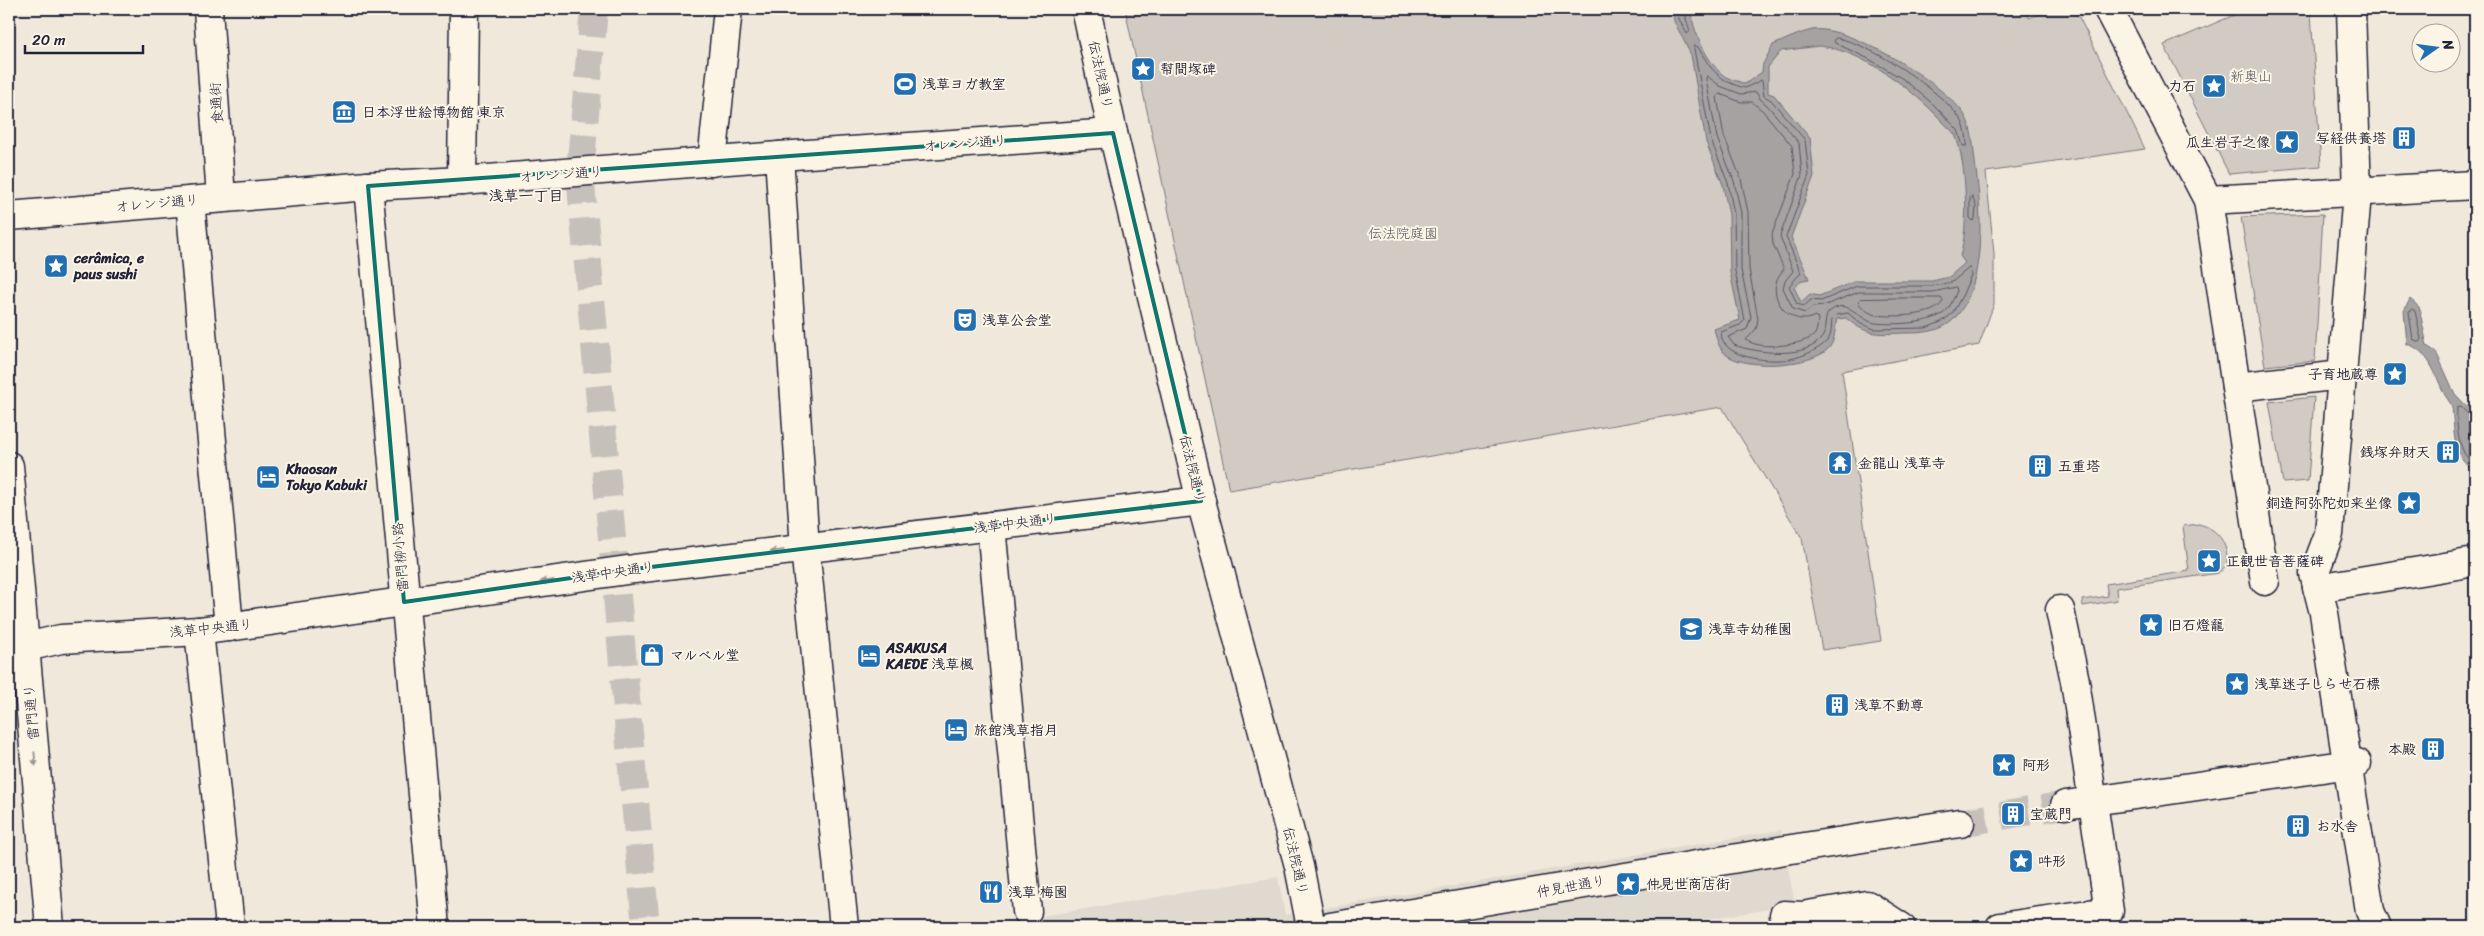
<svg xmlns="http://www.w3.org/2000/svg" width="2484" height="936" font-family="Sriracha,'Klee One',sans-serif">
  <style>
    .built { fill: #e0d9cf }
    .green { fill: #d1cbc3; stroke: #7a767f }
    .water { fill: #a6a2a2; stroke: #716f79; fill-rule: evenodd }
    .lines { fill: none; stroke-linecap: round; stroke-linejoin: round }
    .shore { stroke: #575564; stroke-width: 1 }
    .street-tunnel { stroke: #c6c0bb; stroke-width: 28; stroke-dasharray: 28 14; stroke-linecap: butt }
    .street-casing { stroke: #22223b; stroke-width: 31 }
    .secondary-casing { stroke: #22223b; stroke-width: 31 }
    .street { stroke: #fcf5e5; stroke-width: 28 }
    .secondary { stroke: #fcf5e5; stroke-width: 28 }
    .oneway { fill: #9a9698 }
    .marked { fill: none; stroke: #0f766e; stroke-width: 4; stroke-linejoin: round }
    .labels { text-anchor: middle; stroke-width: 4; stroke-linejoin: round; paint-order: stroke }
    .poi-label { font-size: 14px; font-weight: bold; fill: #22223b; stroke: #fcf5e5; text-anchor: start }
    .street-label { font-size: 14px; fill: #22223b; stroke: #fcf5e5 }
    .park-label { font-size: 14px; fill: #575564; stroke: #fcf5e5 }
    .neighbourhood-label { font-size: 15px; font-weight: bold; fill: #22223b; stroke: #fcf5e5 }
  </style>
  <rect width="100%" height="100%" fill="#efe8db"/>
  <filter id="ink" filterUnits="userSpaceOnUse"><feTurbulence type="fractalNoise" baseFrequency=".02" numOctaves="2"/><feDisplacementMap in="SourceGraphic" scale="10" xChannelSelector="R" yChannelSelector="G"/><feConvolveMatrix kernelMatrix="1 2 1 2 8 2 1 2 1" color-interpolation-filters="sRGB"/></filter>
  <g filter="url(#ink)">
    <path class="built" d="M1781 830 1795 905 1655 927H975L1278 877 1285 915Z"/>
    <g class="green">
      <path d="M1125 9H2025L2029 18 2054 9H2075L2145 149 1986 172 1994 254V304L1979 345 1842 371 1881 641 1822 650 1802 538 1722 407 1229 490Z"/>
      <path d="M2248 9H2308L2311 13 2321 166 2229 174 2164 45Z"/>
      <path d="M2323 214 2315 361 2265 366 2241 217Z"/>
      <path d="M2314 397 2308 481 2283 483 2269 402Z"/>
      <path d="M2199 524C2219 529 2229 545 2227 566L2219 573 2116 588 2117 600 2083 606 2082 600 2108 596 2106 584 2189 571 2183 526Z"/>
    </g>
    <g class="water">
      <path d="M1672 9H1691C1691 28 1709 67 1726 77 1732 80 1739 81 1745 84L1762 72 1763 64 1773 45C1785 40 1799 33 1812 30 1849 24 1944 84 1964 114 1973 128 1973 147 1975 162 1981 206 1988 284 1954 319 1941 332 1923 333 1905 333 1879 334 1867 336 1846 318L1837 319C1834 332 1836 345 1823 353 1802 366 1749 369 1728 356 1718 349 1717 339 1714 329L1740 320 1730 272 1729 215 1723 185 1706 142 1691 55 1674 21ZM1819 46C1863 50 1913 90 1942 121 1945 125 1952 130 1955 135 1967 161 1969 229 1960 256L1965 263 1949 277 1932 281H1856L1819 296 1810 294 1801 302 1794 287 1803 280 1809 279 1791 237 1814 176 1810 138 1774 95 1768 93V67L1781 51Z"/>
      <path d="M2410 299 2419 307 2427 346 2436 352 2455 394 2475 415V469C2451 462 2455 428 2452 408 2451 402 2445 397 2443 391 2435 374 2428 350 2407 344L2404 311Z"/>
    </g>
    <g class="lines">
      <g class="shore">
        <path d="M1677 9 1679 19 1687 34 1690 31 1686 19V9"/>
        <path d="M1837 38C1869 43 1940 90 1959 117 1965 124 1967 137 1967 146H1963L1958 130 1933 104 1903 79 1867 58 1835 43 1834 40Z"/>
        <path d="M1695 46 1698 47C1710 69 1720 82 1745 88L1762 80 1764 96 1771 100 1805 140 1809 175 1786 237 1801 273 1789 286 1797 304 1804 306 1811 300 1821 301 1857 286H1933L1952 282 1970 267 1971 275 1963 294 1952 314 1941 322 1926 328 1874 329 1861 324 1848 313 1836 315 1832 319C1831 325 1832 333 1829 338 1822 350 1795 360 1781 360 1762 361 1721 357 1721 332L1740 325 1745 320 1735 271 1734 214 1728 183 1711 140 1694 49Z"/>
        <path d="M1707 76 1720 86 1741 94 1756 92 1760 99 1767 105 1799 143 1802 175 1780 236 1793 271 1785 281 1783 288 1793 309 1805 313 1813 307 1823 306 1859 292H1933L1956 287 1957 291C1954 297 1951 306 1946 311 1933 324 1893 325 1875 323 1858 320 1847 295 1828 313 1824 320 1826 330 1823 336 1809 360 1756 353 1734 345L1728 337 1747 329 1751 317 1741 270V213L1734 181 1717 138 1706 79Z"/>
        <path d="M1720 94 1741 102H1752L1763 111 1792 146 1795 174 1772 234 1773 244 1784 269C1781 273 1777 277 1776 283 1771 302 1792 328 1815 316L1818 319C1817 325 1818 333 1812 337 1797 346 1760 350 1746 340L1756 329 1758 319 1749 269 1748 212 1741 179 1724 136 1717 97Z"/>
        <path d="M1972 196 1976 206 1975 219 1973 221 1970 218V199Z"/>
        <path d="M1894 298H1941L1943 301C1936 317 1893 317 1877 315 1869 314 1862 308 1858 302L1860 299Z"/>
        <path d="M2412 309 2415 311 2421 339 2419 342 2413 339 2409 313Z"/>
        <path d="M2475 418 2470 416 2461 407 2457 408C2456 424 2458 457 2475 463"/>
      </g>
      <g class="street-tunnel">
        <path d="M594 9 580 173 646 927"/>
        <path d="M1960 823 2065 805"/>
      </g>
      <defs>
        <g id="street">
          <path d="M208 9 221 198"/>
          <path d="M1086 9 1113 133 1201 501 1299 866 1311 927"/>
          <path d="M2108 9 2208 200 2265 581"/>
          <path d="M2351 9 2357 193 2329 534 2314 574 2324 613 2370 911 2377 927"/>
          <path d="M779 156 805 548 844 927"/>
          <path d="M712 162 728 9"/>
          <path d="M462 181 464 9"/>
          <path d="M368 186 435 927"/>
          <path d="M2208 200 2475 185"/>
          <path d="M190 201 229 627"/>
          <path d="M2236 387 2342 375"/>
          <path d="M991 526 1027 911"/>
          <path d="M2317 588 2475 562"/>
          <path d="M199 631 230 927"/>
          <path d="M9 651 61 639 199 631 634 569 1201 501"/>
          <path d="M2065 805 2357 763"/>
          <path d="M1784 915 1802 916 1867 905 1901 927"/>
          <path d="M1330 927 1785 850 1960 823"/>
          <path d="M2000 927 2109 911 2075 681 2060 610"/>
        </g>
        <g id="secondary">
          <path d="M9 216 368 186 462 181 779 156 1113 133"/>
          <path d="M9 466 50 927"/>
        </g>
      </defs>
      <use href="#street" class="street-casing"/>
      <use href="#secondary" class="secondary-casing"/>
      <use href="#street" class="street"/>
      <use href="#secondary" class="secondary"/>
    </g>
    <defs><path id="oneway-solid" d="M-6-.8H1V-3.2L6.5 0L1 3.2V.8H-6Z" transform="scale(1.25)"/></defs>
    <g class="oneway">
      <use href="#oneway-solid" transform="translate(1152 507) rotate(173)"/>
      <use href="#oneway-solid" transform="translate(956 530) rotate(173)"/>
      <use href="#oneway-solid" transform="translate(777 551) rotate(173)"/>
      <use href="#oneway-solid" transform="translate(547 581) rotate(172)"/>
      <use href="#oneway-solid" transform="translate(35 759) rotate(85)"/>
    </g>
  </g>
  <path class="marked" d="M1113 133 1201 501 634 569 404 602 368 186Z"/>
  <defs>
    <symbol id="sight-square" viewBox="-11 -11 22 22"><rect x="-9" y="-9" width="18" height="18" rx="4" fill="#1f6fb2" stroke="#fcf5e5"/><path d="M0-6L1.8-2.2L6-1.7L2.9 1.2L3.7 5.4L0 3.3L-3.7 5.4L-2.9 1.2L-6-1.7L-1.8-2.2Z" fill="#fff"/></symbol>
    <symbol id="stadium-square" viewBox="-11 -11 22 22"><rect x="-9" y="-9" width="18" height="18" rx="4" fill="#1f6fb2" stroke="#fcf5e5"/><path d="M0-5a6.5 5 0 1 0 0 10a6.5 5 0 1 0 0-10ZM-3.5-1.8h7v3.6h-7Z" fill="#fff"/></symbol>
    <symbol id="museum-square" viewBox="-11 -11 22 22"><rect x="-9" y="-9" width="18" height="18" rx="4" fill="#1f6fb2" stroke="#fcf5e5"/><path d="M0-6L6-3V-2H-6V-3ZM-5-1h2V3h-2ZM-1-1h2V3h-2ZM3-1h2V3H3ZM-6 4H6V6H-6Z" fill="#fff"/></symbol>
    <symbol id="building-square" viewBox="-11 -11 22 22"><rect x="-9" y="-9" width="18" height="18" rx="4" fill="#1f6fb2" stroke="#fcf5e5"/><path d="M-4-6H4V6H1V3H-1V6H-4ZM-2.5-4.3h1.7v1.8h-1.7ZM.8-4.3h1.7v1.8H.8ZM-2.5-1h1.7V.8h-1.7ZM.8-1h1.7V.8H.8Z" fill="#fff"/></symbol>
    <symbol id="theatre-square" viewBox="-11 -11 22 22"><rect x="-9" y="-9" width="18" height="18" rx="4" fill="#1f6fb2" stroke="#fcf5e5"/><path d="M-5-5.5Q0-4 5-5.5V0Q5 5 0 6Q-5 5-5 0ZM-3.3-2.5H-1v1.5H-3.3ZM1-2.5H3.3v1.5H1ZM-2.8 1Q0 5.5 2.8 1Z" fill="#fff"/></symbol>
    <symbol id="temple-square" viewBox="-11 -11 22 22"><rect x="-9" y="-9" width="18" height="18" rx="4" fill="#1f6fb2" stroke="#fcf5e5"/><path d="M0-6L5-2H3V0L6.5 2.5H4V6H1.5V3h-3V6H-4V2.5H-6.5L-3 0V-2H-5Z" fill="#fff"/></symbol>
    <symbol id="hotel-square" viewBox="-11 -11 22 22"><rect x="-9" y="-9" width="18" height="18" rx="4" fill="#1f6fb2" stroke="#fcf5e5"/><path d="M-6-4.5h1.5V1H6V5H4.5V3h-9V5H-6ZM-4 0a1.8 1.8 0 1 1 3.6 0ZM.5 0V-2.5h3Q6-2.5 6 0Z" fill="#fff"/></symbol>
    <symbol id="school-square" viewBox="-11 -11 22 22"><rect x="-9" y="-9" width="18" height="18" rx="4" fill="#1f6fb2" stroke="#fcf5e5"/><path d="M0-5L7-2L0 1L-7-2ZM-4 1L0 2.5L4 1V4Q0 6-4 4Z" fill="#fff"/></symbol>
    <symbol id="shop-square" viewBox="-11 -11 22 22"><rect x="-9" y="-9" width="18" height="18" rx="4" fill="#1f6fb2" stroke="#fcf5e5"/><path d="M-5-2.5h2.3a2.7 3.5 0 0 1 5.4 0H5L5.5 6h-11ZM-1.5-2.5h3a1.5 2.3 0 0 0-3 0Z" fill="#fff"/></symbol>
    <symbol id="restaurant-square" viewBox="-11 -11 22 22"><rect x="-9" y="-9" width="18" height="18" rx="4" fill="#1f6fb2" stroke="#fcf5e5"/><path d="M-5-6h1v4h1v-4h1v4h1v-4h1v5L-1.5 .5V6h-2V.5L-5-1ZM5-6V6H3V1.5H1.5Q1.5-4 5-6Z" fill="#fff"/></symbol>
  </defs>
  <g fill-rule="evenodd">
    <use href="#sight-square" x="1129" y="55" width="28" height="28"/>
    <use href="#stadium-square" x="891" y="70" width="28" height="28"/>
    <use href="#sight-square" x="2200" y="72" width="28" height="28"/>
    <use href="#museum-square" x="330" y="98" width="28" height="28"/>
    <use href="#building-square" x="2390" y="124" width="28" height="28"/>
    <use href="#sight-square" x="2273" y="128" width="28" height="28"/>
    <use href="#sight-square" x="42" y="252" width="28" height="28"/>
    <use href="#theatre-square" x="951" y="306" width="28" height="28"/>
    <use href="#sight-square" x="2381" y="360" width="28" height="28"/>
    <use href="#building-square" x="2434" y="438" width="28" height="28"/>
    <use href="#temple-square" x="1826" y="449" width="28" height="28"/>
    <use href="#building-square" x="2026" y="452" width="28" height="28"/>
    <use href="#hotel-square" x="254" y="463" width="28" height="28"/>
    <use href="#sight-square" x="2395" y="489" width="28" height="28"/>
    <use href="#sight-square" x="2195" y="547" width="28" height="28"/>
    <use href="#sight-square" x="2137" y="611" width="28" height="28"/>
    <use href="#school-square" x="1677" y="615" width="28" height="28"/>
    <use href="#shop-square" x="638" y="641" width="28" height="28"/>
    <use href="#hotel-square" x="855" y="642" width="28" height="28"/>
    <use href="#sight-square" x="2223" y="670" width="28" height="28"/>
    <use href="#building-square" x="1823" y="691" width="28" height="28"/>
    <use href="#hotel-square" x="942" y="716" width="28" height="28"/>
    <use href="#building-square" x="2419" y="735" width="28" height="28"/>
    <use href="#sight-square" x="1990" y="751" width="28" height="28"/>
    <use href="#building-square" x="1999" y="800" width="28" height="28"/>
    <use href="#building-square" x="2284" y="812" width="28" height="28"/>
    <use href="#sight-square" x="2007" y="847" width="28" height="28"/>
    <use href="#sight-square" x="1614" y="870" width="28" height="28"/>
    <use href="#restaurant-square" x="977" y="878" width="28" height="28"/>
  </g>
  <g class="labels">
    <g class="poi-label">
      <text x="1160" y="74">幇間塚碑</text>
      <text x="922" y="89">浅草ヨガ教室</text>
      <text x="2196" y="91" text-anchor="end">力石</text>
      <text x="362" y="117">日本浮世絵博物館 東京</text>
      <text x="2386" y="143" text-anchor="end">写経供養塔</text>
      <text x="2270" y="147" text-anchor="end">瓜生岩子之像</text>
      <text x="74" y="263">cerâmica, e<tspan x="74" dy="16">paus sushi</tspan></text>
      <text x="982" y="325">浅草公会堂</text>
      <text x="2378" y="379" text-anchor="end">子育地蔵尊</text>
      <text x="2430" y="457" text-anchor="end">銭塚弁財天</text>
      <text x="1858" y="468">金龍山 浅草寺</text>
      <text x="2058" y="471">五重塔</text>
      <text x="286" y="474">Khaosan<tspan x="286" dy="16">Tokyo Kabuki</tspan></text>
      <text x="2392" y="508" text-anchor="end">銅造阿弥陀如来坐像</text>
      <text x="2226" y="566">正観世音菩薩碑</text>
      <text x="2168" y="630">旧石燈籠</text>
      <text x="1708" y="634">浅草寺幼稚園</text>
      <text x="886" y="653">ASAKUSA<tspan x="886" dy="16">KAEDE 浅草楓</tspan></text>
      <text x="670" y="660">マルベル堂</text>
      <text x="2254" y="689">浅草迷子しらせ石標</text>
      <text x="1854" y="710">浅草不動尊</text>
      <text x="974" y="735">旅館浅草指月</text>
      <text x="2416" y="754" text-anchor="end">本殿</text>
      <text x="2022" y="770">阿形</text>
      <text x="2030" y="819">宝蔵門</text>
      <text x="2316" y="831">お水舎</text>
      <text x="2038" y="866">吽形</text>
      <text x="1646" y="889">仲見世商店街</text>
      <text x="1008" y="897">浅草 梅園</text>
    </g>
    <g class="street-label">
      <text transform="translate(1101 75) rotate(78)" y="5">伝法院通り</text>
      <text transform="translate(216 103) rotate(-94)" y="5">食通街</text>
      <text transform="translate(965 143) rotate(-4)" y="5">オレンジ通り</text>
      <text transform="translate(561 174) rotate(-4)" y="5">オレンジ通り</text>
      <text transform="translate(157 203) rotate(-5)" y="5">オレンジ通り</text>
      <text transform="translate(1193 469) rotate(76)" y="5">伝法院通り</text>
      <text transform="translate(1015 523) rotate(-7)" y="5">浅草中央通り</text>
      <text transform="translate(400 557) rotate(-95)" y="5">雷門柳小路</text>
      <text transform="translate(613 572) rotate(-8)" y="5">浅草中央通り</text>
      <text transform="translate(211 628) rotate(-6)" y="5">浅草中央通り</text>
      <text transform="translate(31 712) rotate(-95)" y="5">雷門通り</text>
      <text transform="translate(1296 861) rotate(77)" y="5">伝法院通り</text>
      <text transform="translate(1571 886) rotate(-10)" y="5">仲見世通り</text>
    </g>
    <g class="park-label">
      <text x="2251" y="81">新奥山</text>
      <text x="1403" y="238">伝法院庭園</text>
    </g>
    <g class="neighbourhood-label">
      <text x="526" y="201">浅草一丁目</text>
    </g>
  </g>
  <rect width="2484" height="936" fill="none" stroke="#fcf5e5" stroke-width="30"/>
  <rect x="15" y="15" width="2454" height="906" fill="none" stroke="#22223b" stroke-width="2" filter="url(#ink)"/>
  <g transform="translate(2436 48) rotate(76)"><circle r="24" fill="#fcf5e5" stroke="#a5a1a1"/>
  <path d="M0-4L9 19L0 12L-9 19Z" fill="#1f6fb2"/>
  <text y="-8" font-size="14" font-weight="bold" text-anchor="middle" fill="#22223b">N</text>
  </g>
  <path d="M25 45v8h118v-8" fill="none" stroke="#22223b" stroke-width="2.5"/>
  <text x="32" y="45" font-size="15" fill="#22223b" stroke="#fcf5e5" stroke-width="4" paint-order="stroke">20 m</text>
</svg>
